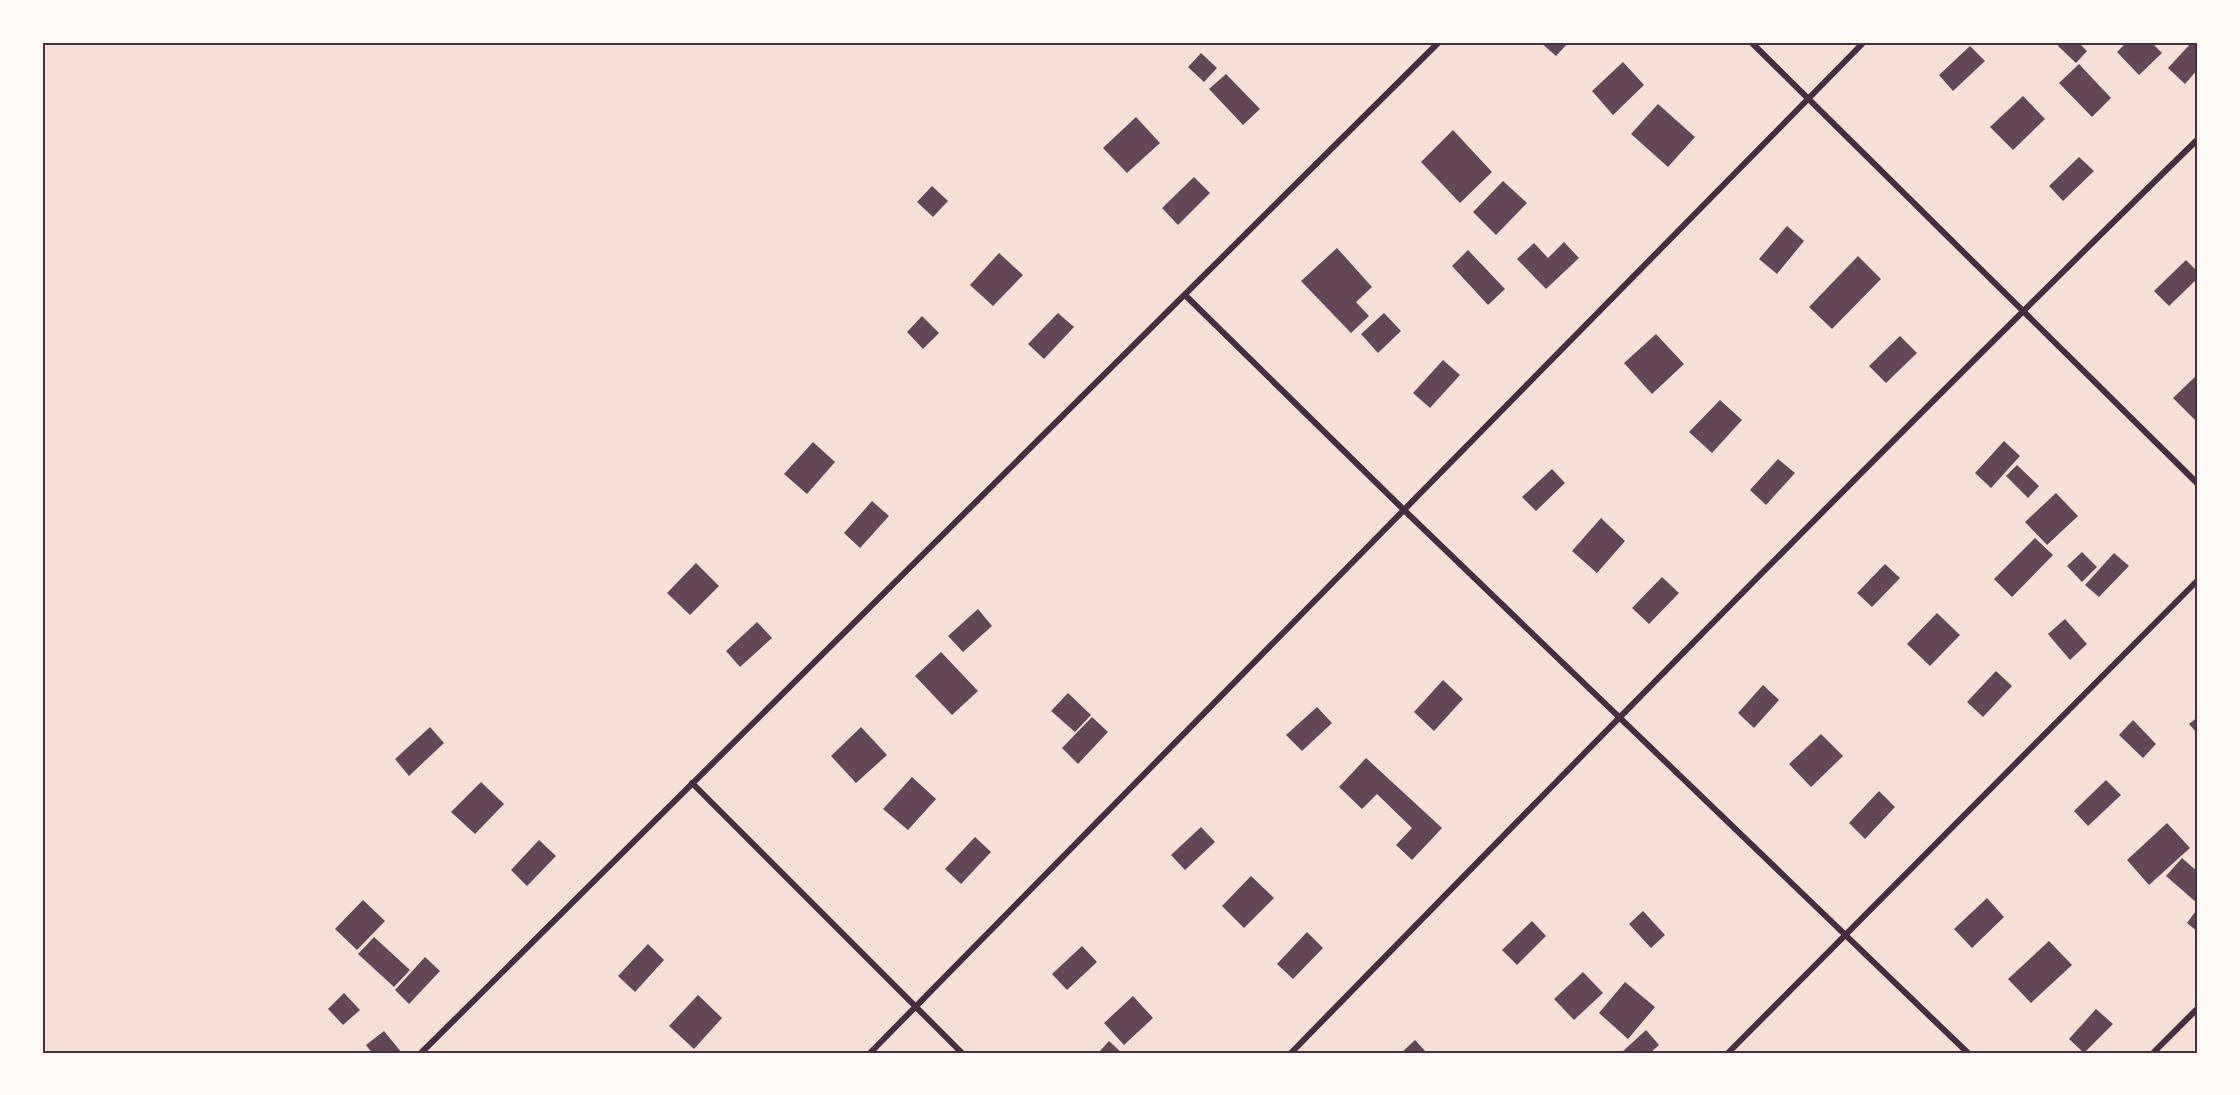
<svg xmlns="http://www.w3.org/2000/svg" width="2240" height="1095" font-family="Signika,sans-serif">
  <style>
    .building { fill: #644757 }
    .lines { fill: none; stroke-linecap: round; stroke-linejoin: round }
    .minor { stroke: #4a2c40; stroke-width: 6 }
    .neatline { fill: none; stroke: #4a2c40; stroke-width: 2 }
  </style>
  <rect width="100%" height="100%" fill="#f7e1d7"/>
  <g class="building">
    <path d="M1540 42H1569L1556 56Z"/>
    <path d="M2061 42H2078L2087 51 2076 63 2058 46Z"/>
    <path d="M2127 42H2151L2162 53 2139 75 2117 52Z"/>
    <path d="M2192 42H2198V69L2185 84 2168 68Z"/>
    <path d="M1970 46 1985 61 1953 91 1939 75Z"/>
    <path d="M1201 53 1217 68 1204 82 1188 67Z"/>
    <path d="M1623 62 1644 85 1613 115 1592 91Z"/>
    <path d="M2079 64 2111 98 2092 117 2059 83Z"/>
    <path d="M1226 74 1260 109 1243 125 1209 89Z"/>
    <path d="M2023 96 2045 119 2013 150 1990 127Z"/>
    <path d="M1658 104 1695 137 1668 167 1631 134Z"/>
    <path d="M1136 117 1160 143 1127 173 1103 148Z"/>
    <path d="M1453 130 1492 172 1460 203 1421 162Z"/>
    <path d="M2079 157 2094 171 2063 201 2049 186Z"/>
    <path d="M1194 177 1210 193 1178 225 1162 208Z"/>
    <path d="M1503 181 1527 203 1496 235 1473 212Z"/>
    <path d="M932 186 948 201 933 217 917 202Z"/>
    <path d="M1787 226 1804 241 1777 274 1759 259Z"/>
    <path d="M1564 242 1579 258 1546 289 1517 259 1534 243 1548 258Z"/>
    <path d="M1337 248 1372 287 1356 302 1369 316 1351 333 1301 281Z"/>
    <path d="M1468 250 1505 289 1488 305 1452 266Z"/>
    <path d="M999 253 1023 275 993 306 970 285Z"/>
    <path d="M1858 256 1881 279 1832 329 1809 307Z"/>
    <path d="M2186 260 2198 272V278L2169 306 2154 291Z"/>
    <path d="M1058 313 1074 327 1044 359 1028 344Z"/>
    <path d="M1384 313 1401 331 1378 353 1361 334Z"/>
    <path d="M922 316 939 333 923 349 907 332Z"/>
    <path d="M1656 334 1684 364 1652 394 1624 363Z"/>
    <path d="M1900 336 1917 353 1886 383 1869 366Z"/>
    <path d="M1443 360 1460 375 1430 408 1413 393Z"/>
    <path d="M2198 374V423L2173 398Z"/>
    <path d="M1720 400 1742 420 1712 453 1689 432Z"/>
    <path d="M2004 441 2020 456 1991 488 1975 473Z"/>
    <path d="M813 442 835 462 807 494 784 474Z"/>
    <path d="M1778 459 1795 473 1766 505 1750 490Z"/>
    <path d="M2017 465 2039 486 2028 498 2006 476Z"/>
    <path d="M1552 469 1565 483 1536 511 1522 497Z"/>
    <path d="M2056 493 2078 516 2047 545 2025 522Z"/>
    <path d="M872 501 889 516 860 548 844 533Z"/>
    <path d="M1601 518 1625 541 1597 573 1572 551Z"/>
    <path d="M2035 538 2053 555 2012 597 1994 579Z"/>
    <path d="M2082 552 2097 567 2082 582 2067 566Z"/>
    <path d="M2114 553 2129 566 2099 597 2085 585Z"/>
    <path d="M696 563 719 586 690 615 667 593Z"/>
    <path d="M1885 564 1900 578 1872 607 1857 593Z"/>
    <path d="M1662 577 1679 593 1649 624 1632 608Z"/>
    <path d="M978 609 992 626 963 652 948 636Z"/>
    <path d="M1937 613 1960 635 1930 666 1907 644Z"/>
    <path d="M2065 619 2087 644 2070 660 2048 634Z"/>
    <path d="M757 622 772 638 740 667 726 651Z"/>
    <path d="M941 652 978 691 952 715 915 676Z"/>
    <path d="M1996 671 2012 686 1983 717 1967 702Z"/>
    <path d="M1443 680 1463 699 1434 731 1414 712Z"/>
    <path d="M1763 685 1779 700 1754 728 1738 713Z"/>
    <path d="M1068 693 1091 715 1075 732 1051 711Z"/>
    <path d="M1317 707 1332 723 1302 751 1286 735Z"/>
    <path d="M1092 717 1108 732 1078 764 1062 748Z"/>
    <path d="M2198 717V734L2189 724Z"/>
    <path d="M2133 720 2156 744 2143 758 2119 735Z"/>
    <path d="M430 727 444 743 409 776 395 759Z"/>
    <path d="M861 727 887 755 856 783 831 756Z"/>
    <path d="M1821 734 1843 756 1811 787 1789 764Z"/>
    <path d="M1366 758 1442 828 1412 860 1396 845 1412 828 1377 794 1362 809 1339 787Z"/>
    <path d="M912 777 936 799 908 830 883 809Z"/>
    <path d="M2106 780 2121 795 2088 826 2074 811Z"/>
    <path d="M481 782 504 804 475 834 451 812Z"/>
    <path d="M1879 791 1895 807 1865 839 1849 823Z"/>
    <path d="M2167 823 2190 848 2149 885 2127 860Z"/>
    <path d="M1201 827 1215 842 1185 870 1171 855Z"/>
    <path d="M975 837 991 852 961 884 945 869Z"/>
    <path d="M539 840 556 856 527 886 511 870Z"/>
    <path d="M2182 858 2198 872 2197 903 2166 876Z"/>
    <path d="M1251 876 1274 898 1244 928 1222 906Z"/>
    <path d="M1987 898 2004 917 1972 948 1954 929Z"/>
    <path d="M363 900 385 921 357 950 335 929Z"/>
    <path d="M2198 908V932L2187 923Z"/>
    <path d="M1643 911 1665 935 1651 948 1629 924Z"/>
    <path d="M1532 921 1546 936 1517 965 1502 950Z"/>
    <path d="M1307 932 1323 948 1293 979 1277 964Z"/>
    <path d="M374 937 410 970 394 987 358 954Z"/>
    <path d="M2049 941 2072 965 2031 1003 2008 979Z"/>
    <path d="M648 944 664 960 635 992 618 976Z"/>
    <path d="M1082 946 1097 962 1067 990 1052 974Z"/>
    <path d="M425 957 440 971 409 1004 395 990Z"/>
    <path d="M1583 972 1603 993 1574 1020 1554 999Z"/>
    <path d="M1625 982 1655 1007 1628 1039 1599 1013Z"/>
    <path d="M344 993 360 1010 343 1025 328 1009Z"/>
    <path d="M698 995 722 1018 694 1049 669 1026Z"/>
    <path d="M1133 996 1153 1018 1124 1045 1104 1023Z"/>
    <path d="M2096 1009 2113 1024 2084 1053 2069 1039Z"/>
    <path d="M1646 1030 1659 1045 1650 1053H1621Z"/>
    <path d="M384 1031 402 1053H372L366 1045Z"/>
    <path d="M1415 1040 1427 1053H1401Z"/>
    <path d="M1109 1041 1122 1053H1098Z"/>
  </g>
  <g class="lines">
    <g class="minor">
      <path d="M1751 42 2198 484"/>
      <path d="M1185 295 1405 511 1968 1053"/>
      <path d="M692 783 962 1053"/>
      <path d="M421 1053 1439 42"/>
      <path d="M870 1053 1864 42"/>
      <path d="M1291 1053C1591 746 1891 439 2198 139"/>
      <path d="M1728 1053 2198 580"/>
      <path d="M2153 1053 2198 1008"/>
    </g>
  </g>
  <rect width="2240" height="1095" fill="none" stroke="#fffaf5" stroke-width="87"/>
  <rect x="44" y="44" width="2152" height="1008" class="neatline"/>
</svg>
